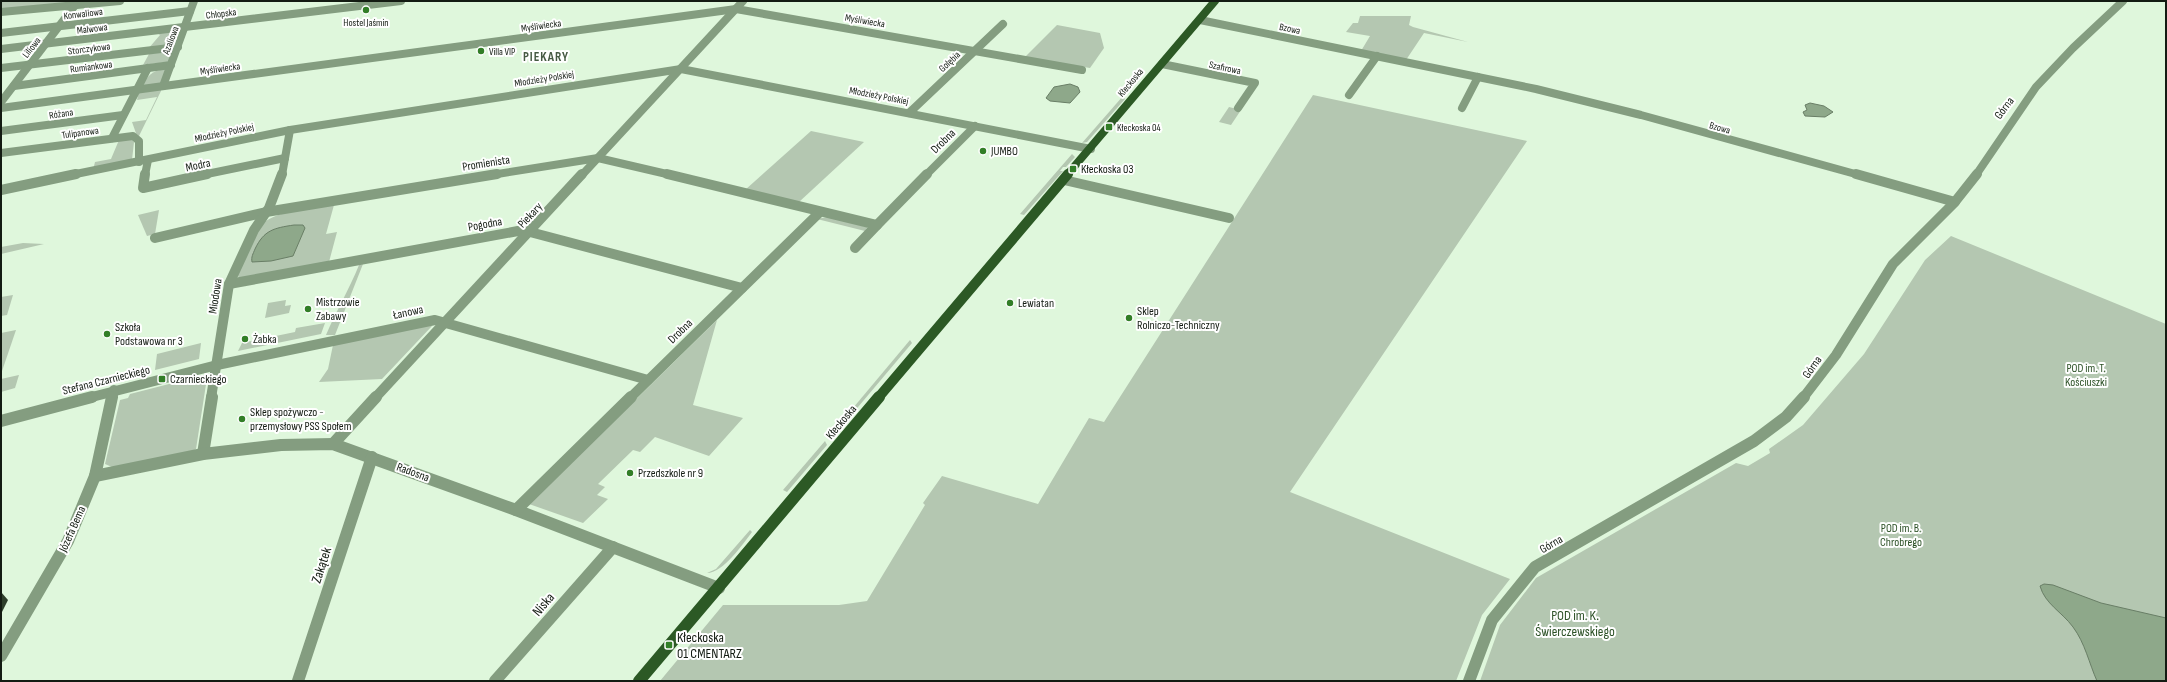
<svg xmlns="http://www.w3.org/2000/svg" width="2167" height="682" font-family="'Sofia Sans Condensed',sans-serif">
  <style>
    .green { fill: #b4c7b1 }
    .water { fill: #8ea88a; stroke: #697e66 }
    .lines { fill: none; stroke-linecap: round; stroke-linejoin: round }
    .minor-far2 { stroke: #849d80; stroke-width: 8 }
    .minor-far1 { stroke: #849d80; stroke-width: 10 }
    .minor { stroke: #849d80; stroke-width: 12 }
    .major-far2 { stroke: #2c5925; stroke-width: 8 }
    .major-far1 { stroke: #2c5925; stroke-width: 10 }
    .major { stroke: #2c5925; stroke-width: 12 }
    .shaded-wall { fill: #2e3f2b }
    .poi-dot { fill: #327e27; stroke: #fff; stroke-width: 1.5 }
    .labels { text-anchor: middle; stroke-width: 4; stroke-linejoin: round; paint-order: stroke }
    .far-street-label { font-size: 10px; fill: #131b12; stroke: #fff }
    .far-poi-label { font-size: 10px; fill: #131b12; stroke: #fff; text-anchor: start }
    .street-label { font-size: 12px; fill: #131b12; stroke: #fff }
    .poi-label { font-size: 12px; fill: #131b12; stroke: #fff; text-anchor: start }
    .park-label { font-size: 12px; fill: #2b5025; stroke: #fff }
    .far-district-label { font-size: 13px; font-weight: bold; letter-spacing: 1px; fill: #455942; stroke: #fff }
    .near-street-label { font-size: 14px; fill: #131b12; stroke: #fff }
    .near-park-label { font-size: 14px; fill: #2b5025; stroke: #fff }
    .near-poi-label { font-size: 14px; fill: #131b12; stroke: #fff; text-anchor: start }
  </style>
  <rect width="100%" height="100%" fill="#dff7dc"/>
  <g class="green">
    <path d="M1 1H91L1 11Z"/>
    <path d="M1360 16H1411L1409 25 1413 27 1468 42 1424 33 1406 60 1361 51 1370 36 1346 32 1353 23H1358Z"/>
    <path d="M1057 25 1100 33 1104 48 1090 68 1025 57Z"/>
    <path d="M180 31 176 44 148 49 160 35 157 33Z"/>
    <path d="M168 51 172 52 170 60 167 62 143 65 149 54Z"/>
    <path d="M164 69 166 70 160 84 142 86C147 76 152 71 164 69Z"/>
    <path d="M161 89V91L139 136H137L132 122 146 120 157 97 137 100 139 92Z"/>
    <path d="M1313 95 1527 141 1290 492 1510 579 1482 615 1456 681H660L723 605H839L867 601 925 505 923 503 942 476 1038 504 1089 418 1104 422Z"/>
    <path d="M1123 96 1125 99 1087 142 1082 143Z"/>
    <path d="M1229 107 1241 110 1231 125 1219 122Z"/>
    <path d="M811 131 864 142 799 202 745 190Z"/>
    <path d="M129 137 134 142 132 160 93 170 95 162 111 159 119 140Z"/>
    <path d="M1072 154 1075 157 1066 167H1063L1060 171H1063L1024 215 1020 214Z"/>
    <path d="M334 205 326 234 337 232 329 262 241 278 237 276 239 267 262 224C280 209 311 209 334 205Z"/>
    <path d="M159 210 155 234 147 236 138 215Z"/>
    <path d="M827 217 867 227V228L865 231 817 219Z"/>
    <path d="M1951 236 2166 324V681H1480L1500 625 1536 578 1736 463 1748 466 1770 453 1769 449 1803 425 1864 354 1925 260Z"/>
    <path d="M23 243 44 244 1 254V247Z"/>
    <path d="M363 264 335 335H326C336 311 349 290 359 265Z"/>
    <path d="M13 295 7 315 1 316V297Z"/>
    <path d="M286 300 285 306 291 305 289 313 265 318 268 303Z"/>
    <path d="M717 320 693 405 743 418 709 456 655 437 640 452 633 450 598 484 605 487 597 495 608 499 583 523 529 504Z"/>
    <path d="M325 323 321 334 238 351 242 343 295 332 296 328Z"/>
    <path d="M427 325 432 326 382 379 319 382 328 369 333 345Z"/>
    <path d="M16 330 1 374V333Z"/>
    <path d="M910 340 912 343 853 413 848 414Z"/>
    <path d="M201 343 199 359 155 370 157 354Z"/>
    <path d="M19 375 15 388 1 392V379Z"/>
    <path d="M204 375V379L207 378 196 449 191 452 112 467 105 464 120 400 128 398 130 394Z"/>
    <path d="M825 441 827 445 787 492 783 490Z"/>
    <path d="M750 530 752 532C743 544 723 573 707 573L716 569Z"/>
  </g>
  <g class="water">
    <path d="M1070 84 1078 87 1080 92 1070 103 1050 101 1046 98 1054 87Z"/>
    <path d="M1810 103 1824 106 1833 112 1825 117 1805 116 1803 112 1807 110 1805 105Z"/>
    <path d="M294 225H303L305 228 293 256 271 261 252 262C251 257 253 254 255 249 264 230 274 228 294 225Z"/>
    <path d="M2044 584 2053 585 2101 603 2166 618V681H2097C2089 663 2085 643 2073 627 2062 612 2045 604 2040 586Z"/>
  </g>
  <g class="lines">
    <g class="minor-far2">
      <path d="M1 12 120 1"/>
      <path d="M1200 20 1536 89 1641 115 1859 175"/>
      <path d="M1 33 190 11"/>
      <path d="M1 49 401 1"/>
      <path d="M1162 64 1255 83 1238 108"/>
      <path d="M1 68 178 47"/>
      <path d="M14 86 171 65"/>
      <path d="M163 86 194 1"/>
      <path d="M1349 95 1377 56"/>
      <path d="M1 102 76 4"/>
      <path d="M1 108 736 9 1082 70"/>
      <path d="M1462 108 1478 77"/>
      <path d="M909 113 1003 24"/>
      <path d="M1 131 123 115"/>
      <path d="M112 138 148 68"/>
      <path d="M1 153 133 136 139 141V162"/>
      <path d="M71 175 290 130 681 69 1091 149"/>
      <path d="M145 175 148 160"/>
      <path d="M202 175 285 158"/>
      <path d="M282 175 290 130"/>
      <path d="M491 175 598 158 671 175"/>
      <path d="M582 175 743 1"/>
      <path d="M926 175 975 126"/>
      <path d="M1976 175 2036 87 2073 48 2123 1"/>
    </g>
    <g class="minor-far1">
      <path d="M145 174 143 188 207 174"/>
      <path d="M667 174 877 225 927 174"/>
      <path d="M1856 174 1955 202"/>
      <path d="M1064 180 1229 218"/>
      <path d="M1 190 76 174"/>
      <path d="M155 238 266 212 497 174"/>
      <path d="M855 248 877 225"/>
      <path d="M229 284 518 231 530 232 742 288"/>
      <path d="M88 398 217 365 435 320 648 380"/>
      <path d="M112 398 114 390"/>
      <path d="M211 398 229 284 254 230 269 208 282 174"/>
      <path d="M375 398 582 174"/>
      <path d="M630 398 820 212"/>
      <path d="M1803 398 1836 355 1893 264 1954 203 1977 174"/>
    </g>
    <g class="minor">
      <path d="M1 421 92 397"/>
      <path d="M333 444 376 397"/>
      <path d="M203 454 212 397"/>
      <path d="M95 476 203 454 281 445 333 444 516 510 719 588"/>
      <path d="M516 510 631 397"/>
      <path d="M1 656 68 541 95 476 112 397"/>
      <path d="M298 681 372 457"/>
      <path d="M495 681 613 547"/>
      <path d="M1469 681 1492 620 1535 567 1754 441 1786 417 1804 397"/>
    </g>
    <path class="major-far2" d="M1067 175 1215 1"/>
    <path class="major-far1" d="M878 398 1068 174"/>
    <path class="major" d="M639 681 879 397"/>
  </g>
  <path class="shaded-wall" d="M1 592 8 600 1 614Z"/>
  <g class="poi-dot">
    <circle cx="366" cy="10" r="4"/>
    <circle cx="481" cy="51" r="4"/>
    <rect x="1105" y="123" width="8" height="8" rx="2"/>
    <circle cx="983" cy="151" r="4"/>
    <rect x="1069" y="165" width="8" height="8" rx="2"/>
    <circle cx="1010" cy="303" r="4"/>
    <circle cx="308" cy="309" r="4"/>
    <circle cx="1129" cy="318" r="4"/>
    <circle cx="107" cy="334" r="4"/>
    <circle cx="245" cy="339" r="4"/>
    <rect x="158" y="375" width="8" height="8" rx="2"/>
    <circle cx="242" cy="419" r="4"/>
    <circle cx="630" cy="473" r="4"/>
    <rect x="665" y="641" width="8" height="8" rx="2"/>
  </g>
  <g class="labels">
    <g class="far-street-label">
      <text transform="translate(83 13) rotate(-7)" y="4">Konwaliowa</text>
      <text transform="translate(221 13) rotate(-7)" y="4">Chłopska</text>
      <text transform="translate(865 20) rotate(10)" y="4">Myśliwiecka</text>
      <text transform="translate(541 25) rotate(-8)" y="4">Myśliwiecka</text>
      <text transform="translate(92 28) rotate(-7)" y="4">Malwowa</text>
      <text transform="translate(1290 28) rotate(12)" y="4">Bzowa</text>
      <text transform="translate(170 40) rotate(-69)" y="4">Azaliowa</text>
      <text transform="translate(31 47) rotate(-52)" y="4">Liliowa</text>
      <text transform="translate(89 48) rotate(-7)" y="4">Storczykowa</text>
      <text transform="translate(949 61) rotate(-43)" y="4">Gołębia</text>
      <text transform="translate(91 66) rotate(-7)" y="4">Rumiankowa</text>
      <text transform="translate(1225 67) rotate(12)" y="4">Szafirowa</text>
      <text transform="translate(220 68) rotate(-8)" y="4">Myśliwiecka</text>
      <text transform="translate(544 78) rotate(-9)" y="4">Młodzieży Polskiej</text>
      <text transform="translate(1130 82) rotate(-50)" y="4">Kłeckoska</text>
      <text transform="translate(879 95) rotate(11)" y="4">Młodzieży Polskiej</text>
      <text transform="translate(61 113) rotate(-8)" y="4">Różana</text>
      <text transform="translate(1720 127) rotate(15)" y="4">Bzowa</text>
      <text transform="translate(80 132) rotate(-8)" y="4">Tulipanowa</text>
      <text transform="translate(224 132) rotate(-12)" y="4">Młodzieży Polskiej</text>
    </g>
    <g class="far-poi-label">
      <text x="366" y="26" text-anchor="middle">Hostel Jaśmin</text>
      <text x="489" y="55">Villa VIP</text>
      <text x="1117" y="131">Kłeckoska 04</text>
    </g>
    <g class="street-label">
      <text transform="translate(2004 108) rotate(-53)" y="4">Górna</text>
      <text transform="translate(943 141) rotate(-45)" y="4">Drobna</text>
      <text transform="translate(486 163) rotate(-9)" y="4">Promienista</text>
      <text transform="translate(198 165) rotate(-12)" y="4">Modra</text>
      <text transform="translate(530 215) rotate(-47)" y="4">Piekary</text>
      <text transform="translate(485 224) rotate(-10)" y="4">Pogodna</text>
      <text transform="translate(215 296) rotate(-81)" y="4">Miodowa</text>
      <text transform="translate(408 312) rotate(-12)" y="4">Łanowa</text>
      <text transform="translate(680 331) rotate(-44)" y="4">Drobna</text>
      <text transform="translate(1812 367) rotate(-55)" y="4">Górna</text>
      <text transform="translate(106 380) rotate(-14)" y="4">Stefana Czarnieckiego</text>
      <text transform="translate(841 422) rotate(-50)" y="4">Kłeckoska</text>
      <text transform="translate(413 472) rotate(20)" y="4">Radosna</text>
      <text transform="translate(72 529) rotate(-66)" y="4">Józefa Bema</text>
      <text transform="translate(1551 544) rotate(-30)" y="4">Górna</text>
    </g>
    <g class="poi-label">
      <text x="991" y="155">JUMBO</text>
      <text x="1081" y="173">Kłeckoska 03</text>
      <text x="316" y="306">Mistrzowie<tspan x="316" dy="14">Zabawy</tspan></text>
      <text x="1018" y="307">Lewiatan</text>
      <text x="1137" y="315">Sklep<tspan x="1137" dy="14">Rolniczo-Techniczny</tspan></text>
      <text x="115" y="331">Szkoła<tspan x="115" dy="14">Podstawowa nr 3</tspan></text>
      <text x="253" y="343">Żabka</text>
      <text x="170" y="383">Czarnieckiego</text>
      <text x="250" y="416">Sklep spożywczo -<tspan x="250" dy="14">przemysłowy PSS Społem</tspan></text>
      <text x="638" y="477">Przedszkole nr 9</text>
    </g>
    <g class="park-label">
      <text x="2086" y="372">POD im. T.<tspan x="2086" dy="14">Kościuszki</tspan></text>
      <text x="1901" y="532">POD im. B.<tspan x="1901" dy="14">Chrobrego</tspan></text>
    </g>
    <g class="far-district-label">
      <text x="546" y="61">PIEKARY</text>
    </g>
    <g class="near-street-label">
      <text transform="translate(321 565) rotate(-72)" y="5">Zakątek</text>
      <text transform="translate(543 604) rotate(-49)" y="5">Niska</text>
    </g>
    <g class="near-park-label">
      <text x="1575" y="620">POD im. K.<tspan x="1575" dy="16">Świerczewskiego</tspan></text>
    </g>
    <g class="near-poi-label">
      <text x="677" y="642">Kłeckoska<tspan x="677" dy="16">01 CMENTARZ</tspan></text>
    </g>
  </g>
  <rect width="2167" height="682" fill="none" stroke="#131b12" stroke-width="4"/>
</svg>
